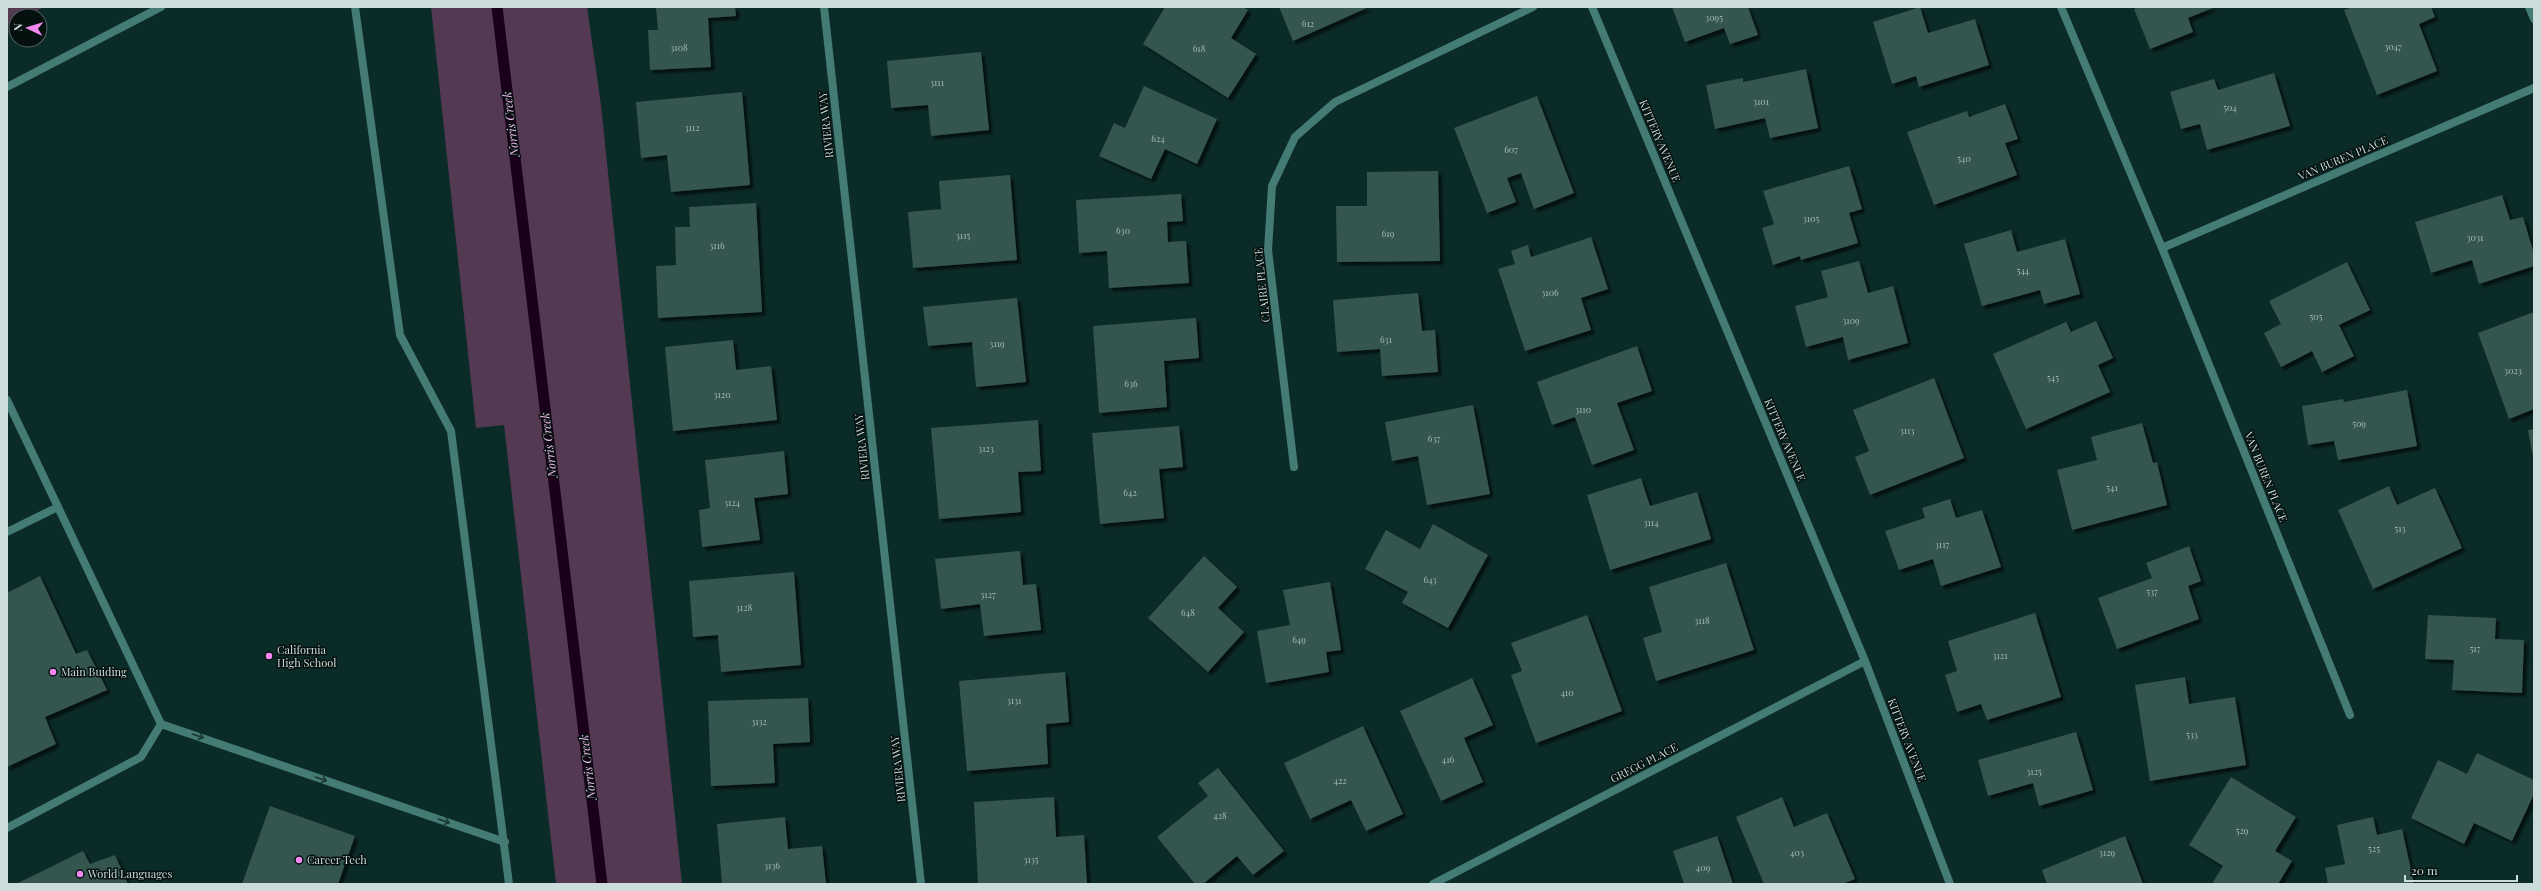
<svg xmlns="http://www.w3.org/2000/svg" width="2541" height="891" font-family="'Playfair Display',serif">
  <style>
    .green { fill: #533952 }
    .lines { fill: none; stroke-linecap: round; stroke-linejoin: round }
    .stream { stroke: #1b001b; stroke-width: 11 }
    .building { fill: #355450; filter: url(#shadow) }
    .service { stroke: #447b75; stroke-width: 8 }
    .minor { stroke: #447b75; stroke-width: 8 }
    .oneway { stroke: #1b3633 }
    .poi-dot { fill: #f38af2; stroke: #05110f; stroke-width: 1.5 }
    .labels { text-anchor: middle; stroke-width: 3; stroke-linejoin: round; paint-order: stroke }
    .number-label { font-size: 9px; fill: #a6bab8 }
    .street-label { font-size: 11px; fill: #cbdcda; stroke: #05110f }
    .poi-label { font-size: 11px; fill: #cbdcda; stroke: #05110f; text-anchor: start }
    .water-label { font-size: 12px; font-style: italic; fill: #f6bbf4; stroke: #05110f }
  </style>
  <defs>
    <filter id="shadow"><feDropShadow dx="3.5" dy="3.5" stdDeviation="1" flood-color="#0009"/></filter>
  </defs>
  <rect width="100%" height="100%" fill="#0b2b28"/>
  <g class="green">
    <path d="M7 7H44L26 16H16V21L7 25Z"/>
    <path d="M431 7H587L601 105 682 884H556L504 425 476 428Z"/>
  </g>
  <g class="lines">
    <path class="stream" d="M497 7 602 884"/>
  </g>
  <g class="building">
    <path d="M656 7H735L736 16 708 18 711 67 650 70 648 30H658Z"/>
    <path d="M1165 7H1243L1248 10 1231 38 1256 54 1228 98 1143 44Z"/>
    <path d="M1279 7H1369L1293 41Z"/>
    <path d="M1672 7H1748L1758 35 1730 44 1724 28 1685 42Z"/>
    <path d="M1920 7 1928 33 1975 19 1989 65 1919 87 1916 76 1892 84 1873 22Z"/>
    <path d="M2139 7H2215L2188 18 2193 32 2150 49 2134 9Z"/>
    <path d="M2352 7H2431L2435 17 2419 24 2437 71 2377 95 2344 10Z"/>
    <path d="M981 52 989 130 931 136 928 105 891 108 887 61Z"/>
    <path d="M1806 69 1818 128 1770 138 1765 118 1715 129 1706 85 1743 78V82Z"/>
    <path d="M2274 73 2290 126 2207 150 2200 124 2181 129 2170 92 2214 79 2218 90Z"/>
    <path d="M1144 86 1217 119 1197 164 1165 149 1151 179 1099 156 1114 123 1125 128Z"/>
    <path d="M742 92 750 185 671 192 667 155 641 158 636 102Z"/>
    <path d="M1537 96 1574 193 1534 209 1521 173 1507 178 1516 202 1487 213 1454 128Z"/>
    <path d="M2005 104 2018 139 2005 143 2017 175 1934 205 1907 132 1967 111 1969 117Z"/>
    <path d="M1849 166 1862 209 1849 213 1858 243 1801 260 1800 256 1773 265 1762 228 1774 224 1763 191Z"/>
    <path d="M1438 171 1440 261 1337 262 1336 206H1367V172Z"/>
    <path d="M1010 175 1017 260 913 268 908 212 941 209 939 181Z"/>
    <path d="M1181 194 1183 221 1167 222 1168 242 1186 241 1189 283 1109 288 1107 251 1079 253 1076 200Z"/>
    <path d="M2502 195 2510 220 2523 217 2534 254V266L2479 284 2472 260 2431 273 2415 222Z"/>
    <path d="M756 203 762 312 658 318 656 266 676 265 675 227H690L689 207Z"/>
    <path d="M2011 230 2017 252 2065 239 2080 294 2044 304 2040 290 1982 306 1964 244Z"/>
    <path d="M1591 237 1608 289 1581 298 1591 330 1525 351 1498 269 1515 264 1511 251 1528 245 1531 257Z"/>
    <path d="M1859 261 1868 293 1893 286 1908 343 1848 360 1843 337 1806 347 1795 306 1828 297 1821 271Z"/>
    <path d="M2347 262 2370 310 2339 325 2354 356 2322 372 2312 351 2281 367 2264 333 2281 324 2269 301Z"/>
    <path d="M1418 293 1422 331 1435 330 1438 372 1382 376 1380 349 1337 352 1333 300Z"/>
    <path d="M1017 298 1026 382 976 387 972 342 928 346 923 307Z"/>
    <path d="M2534 312V409L2509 419 2478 333Z"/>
    <path d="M1196 318 1199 358 1164 361 1167 407 1099 413 1093 326Z"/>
    <path d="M2096 321 2113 358 2098 365 2110 392 2026 429 1993 354 2066 322 2071 332Z"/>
    <path d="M733 340 736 370 771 366 777 420 673 431 665 347Z"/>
    <path d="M1637 346 1652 391 1617 403 1634 450 1592 465 1575 417 1552 425 1537 382Z"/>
    <path d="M1934 378 1964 458 1870 495 1855 457 1869 451 1853 410Z"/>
    <path d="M2407 390 2417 446 2338 460 2334 441 2308 445 2302 406 2343 399 2344 402Z"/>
    <path d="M1473 405 1490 494 1427 505 1418 456 1392 461 1385 422Z"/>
    <path d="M1038 420 1041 471 1018 472 1021 512 939 519 931 428Z"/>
    <path d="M2142 423 2153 463 2157 462 2167 505 2072 530 2057 470 2097 460 2091 437Z"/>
    <path d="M1179 426 1183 467 1159 469 1164 518 1100 524 1092 433Z"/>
    <path d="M2534 429V457H2533L2528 430Z"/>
    <path d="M784 451 788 494 754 498 760 540 702 547 699 510 710 508 705 460Z"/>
    <path d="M1641 478 1650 506 1697 492 1711 539 1610 570 1587 495Z"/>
    <path d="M2389 486 2397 505 2435 488 2462 548 2373 589 2338 510Z"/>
    <path d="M1950 499 1956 518 1982 510 2001 567 1941 586 1933 559 1899 570 1885 531 1925 518 1922 508Z"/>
    <path d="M1433 524 1488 555 1448 628 1402 603 1408 592 1365 569 1386 530 1420 549Z"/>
    <path d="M2189 546 2201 581 2188 586 2199 619 2117 649 2098 598 2152 578 2146 563Z"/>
    <path d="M1020 551 1023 585 1036 584 1041 630 984 636 980 604 941 609 935 559Z"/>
    <path d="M1204 556 1237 587 1218 608 1244 632 1208 672 1148 618Z"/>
    <path d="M1726 563 1754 650 1656 681 1643 638 1662 632 1649 587Z"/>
    <path d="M794 572 801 665 721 672 718 635 693 637 689 581Z"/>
    <path d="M40 576 76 654 87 650 107 690 45 717 56 744 7 767V593Z"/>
    <path d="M1330 582 1341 650 1326 652 1329 672 1266 683 1257 631 1290 625 1283 590Z"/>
    <path d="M2035 613 2061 697 1987 720 1981 704 1957 712 1945 675 1957 671 1948 641Z"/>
    <path d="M1587 615 1622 711 1536 743 1511 675 1522 671 1511 643Z"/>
    <path d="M2428 615 2496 618 2495 639 2524 640 2522 693 2452 690 2454 660 2425 659Z"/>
    <path d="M1065 672 1069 722 1046 724 1048 764 967 771 959 681Z"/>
    <path d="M2185 677 2189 704 2235 697 2246 765 2150 781 2135 685Z"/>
    <path d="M1472 678 1493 725 1464 738 1483 782 1441 801 1400 711Z"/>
    <path d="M808 698 810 742 773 744 775 783 711 786 708 701Z"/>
    <path d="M1363 726 1403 814 1366 831 1351 800 1310 819 1284 763Z"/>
    <path d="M2076 732 2093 790 2039 806 2033 783 1988 796 1978 760Z"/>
    <path d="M2477 753 2534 780V794L2512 841 2474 823 2464 844 2411 818 2438 760 2467 774Z"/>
    <path d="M1218 768 1284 851 1253 875 1237 856 1203 884H1195L1157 837 1208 796 1198 783Z"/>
    <path d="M2231 777 2296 817 2275 851 2292 861 2278 884H2217L2213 882 2223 866 2189 845Z"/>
    <path d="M1054 797 1056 837 1084 835 1087 884H978L974 802Z"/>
    <path d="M1782 797 1794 827 1827 813 1855 879 1842 884H1764L1736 817Z"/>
    <path d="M270 806 355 836 338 884H242Z"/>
    <path d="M785 817 788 849 822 846 826 884H722L717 824Z"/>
    <path d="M2373 817 2377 835 2402 829 2414 884H2328L2325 868 2345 864 2337 825Z"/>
    <path d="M1717 836 1733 884H1684L1673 851Z"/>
    <path d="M2125 836 2143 884H2047L2042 870Z"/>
    <path d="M83 851 90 864 115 855 128 884H16Z"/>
  </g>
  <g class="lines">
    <g class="service">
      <path d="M355 7 400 335 451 431 509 884"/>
      <path d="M7 87 161 7"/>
      <path d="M7 400 58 507 7 532"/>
      <path d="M161 724 505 842"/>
      <path d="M7 828 141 757 161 724 58 507"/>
    </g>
    <g class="minor">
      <path d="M824 7 921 884"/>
      <path d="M1592 7 1865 661 1950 884"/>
      <path d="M2061 7 2162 248 2350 715"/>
      <path d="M2529 7 2534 19"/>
      <path d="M2162 248 2534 88"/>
      <path d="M1294 467 1268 250 1272 186 1295 137 1335 102 1533 7"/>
      <path d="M1433 884 1865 661"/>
    </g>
  </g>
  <defs><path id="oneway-shaft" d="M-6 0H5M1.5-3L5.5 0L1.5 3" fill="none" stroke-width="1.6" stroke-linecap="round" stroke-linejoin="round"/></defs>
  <g class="oneway">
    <use href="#oneway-shaft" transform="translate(198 736) rotate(19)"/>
    <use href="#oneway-shaft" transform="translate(321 779) rotate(19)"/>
    <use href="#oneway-shaft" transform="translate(444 821) rotate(19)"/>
  </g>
  <g class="poi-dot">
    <circle cx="269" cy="656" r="4"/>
    <circle cx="53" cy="672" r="4"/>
    <circle cx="299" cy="860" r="4"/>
    <circle cx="80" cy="874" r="4"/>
  </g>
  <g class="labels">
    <g class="number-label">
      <text x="1714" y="21">3095</text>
      <text x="1308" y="27">612</text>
      <text x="2393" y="50">3047</text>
      <text x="679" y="51">3108</text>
      <text x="1199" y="52">618</text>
      <text x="937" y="86">3111</text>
      <text x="1761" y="105">3101</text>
      <text x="2230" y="111">504</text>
      <text x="692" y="131">3112</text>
      <text x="1158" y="142">624</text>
      <text x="1511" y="153">607</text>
      <text x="1964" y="162">540</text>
      <text x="1811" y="222">3105</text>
      <text x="1123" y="234">630</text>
      <text x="1388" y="237">619</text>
      <text x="963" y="239">3115</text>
      <text x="2475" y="241">3031</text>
      <text x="717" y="249">3116</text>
      <text x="2023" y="274">544</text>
      <text x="1550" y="296">3106</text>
      <text x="2316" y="320">505</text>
      <text x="1851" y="324">3109</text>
      <text x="1386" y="343">631</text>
      <text x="997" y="347">3119</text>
      <text x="2513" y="374">3023</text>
      <text x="2053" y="381">545</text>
      <text x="1131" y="387">636</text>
      <text x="722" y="398">3120</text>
      <text x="1583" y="413">3110</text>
      <text x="2359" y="427">509</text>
      <text x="1907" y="434">3113</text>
      <text x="1434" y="442">637</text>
      <text x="986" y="452">3123</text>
      <text x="2112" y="491">541</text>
      <text x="1130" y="496">642</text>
      <text x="732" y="506">3124</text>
      <text x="1651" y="526">3114</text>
      <text x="2400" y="532">513</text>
      <text x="1942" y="548">3117</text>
      <text x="1430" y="583">643</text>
      <text x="2152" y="595">537</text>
      <text x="988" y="598">3127</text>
      <text x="744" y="611">3128</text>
      <text x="1188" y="616">648</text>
      <text x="1702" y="624">3118</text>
      <text x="1299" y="643">649</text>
      <text x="2475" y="652">517</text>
      <text x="2000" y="659">3121</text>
      <text x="1567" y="696">410</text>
      <text x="1014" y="704">3131</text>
      <text x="759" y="725">3132</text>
      <text x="2192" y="738">533</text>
      <text x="1448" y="763">416</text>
      <text x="2034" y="775">3125</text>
      <text x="1340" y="784">422</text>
      <text x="1220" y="819">428</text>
      <text x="2242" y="834">529</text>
      <text x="2374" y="852">525</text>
      <text x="1797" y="856">403</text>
      <text x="2107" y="856">3129</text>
      <text x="1031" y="863">3135</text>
      <text x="772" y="869">3136</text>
      <text x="1703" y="871">409</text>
    </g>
    <g class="street-label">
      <text transform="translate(826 125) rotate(-96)" y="4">RIVIERA WAY</text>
      <text transform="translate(1660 141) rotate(67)" y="4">KITTERY AVENUE</text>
      <text transform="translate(2343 158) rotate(-23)" y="4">VAN BUREN PLACE</text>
      <text transform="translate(1262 285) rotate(-96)" y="4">CLAIRE PLACE</text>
      <text transform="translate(1785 440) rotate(67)" y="4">KITTERY AVENUE</text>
      <text transform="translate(862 447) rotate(-96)" y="4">RIVIERA WAY</text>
      <text transform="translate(2266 477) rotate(68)" y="4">VAN BUREN PLACE</text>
      <text transform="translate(1907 740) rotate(69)" y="4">KITTERY AVENUE</text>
      <text transform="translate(1644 763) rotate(-27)" y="4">GREGG PLACE</text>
      <text transform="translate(898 769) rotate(-96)" y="4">RIVIERA WAY</text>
    </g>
    <g class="poi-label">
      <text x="277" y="654">California<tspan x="277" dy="13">High School</tspan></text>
      <text x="61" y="676">Main Buiding</text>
      <text x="307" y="864">Career Tech</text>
      <text x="88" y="878">World Languages</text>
    </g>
    <g class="water-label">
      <text transform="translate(511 124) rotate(-97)" y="4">Norris Creek</text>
      <text transform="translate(549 445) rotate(-97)" y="4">Norris Creek</text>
      <text transform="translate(588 767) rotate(-97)" y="4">Norris Creek</text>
    </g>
  </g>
  <rect width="2541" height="891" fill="none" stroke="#cbdcda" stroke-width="16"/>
  <g transform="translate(28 28) rotate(274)"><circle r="19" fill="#05110f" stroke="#546260"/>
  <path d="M0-3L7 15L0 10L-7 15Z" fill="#f38af2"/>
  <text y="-6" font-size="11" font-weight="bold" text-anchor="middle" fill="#cbdcda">N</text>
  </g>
  <path d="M2405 875v6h112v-6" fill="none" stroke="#cbdcda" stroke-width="2"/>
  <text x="2411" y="875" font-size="12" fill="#cbdcda" stroke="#05110f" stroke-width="3" paint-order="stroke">20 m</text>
</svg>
